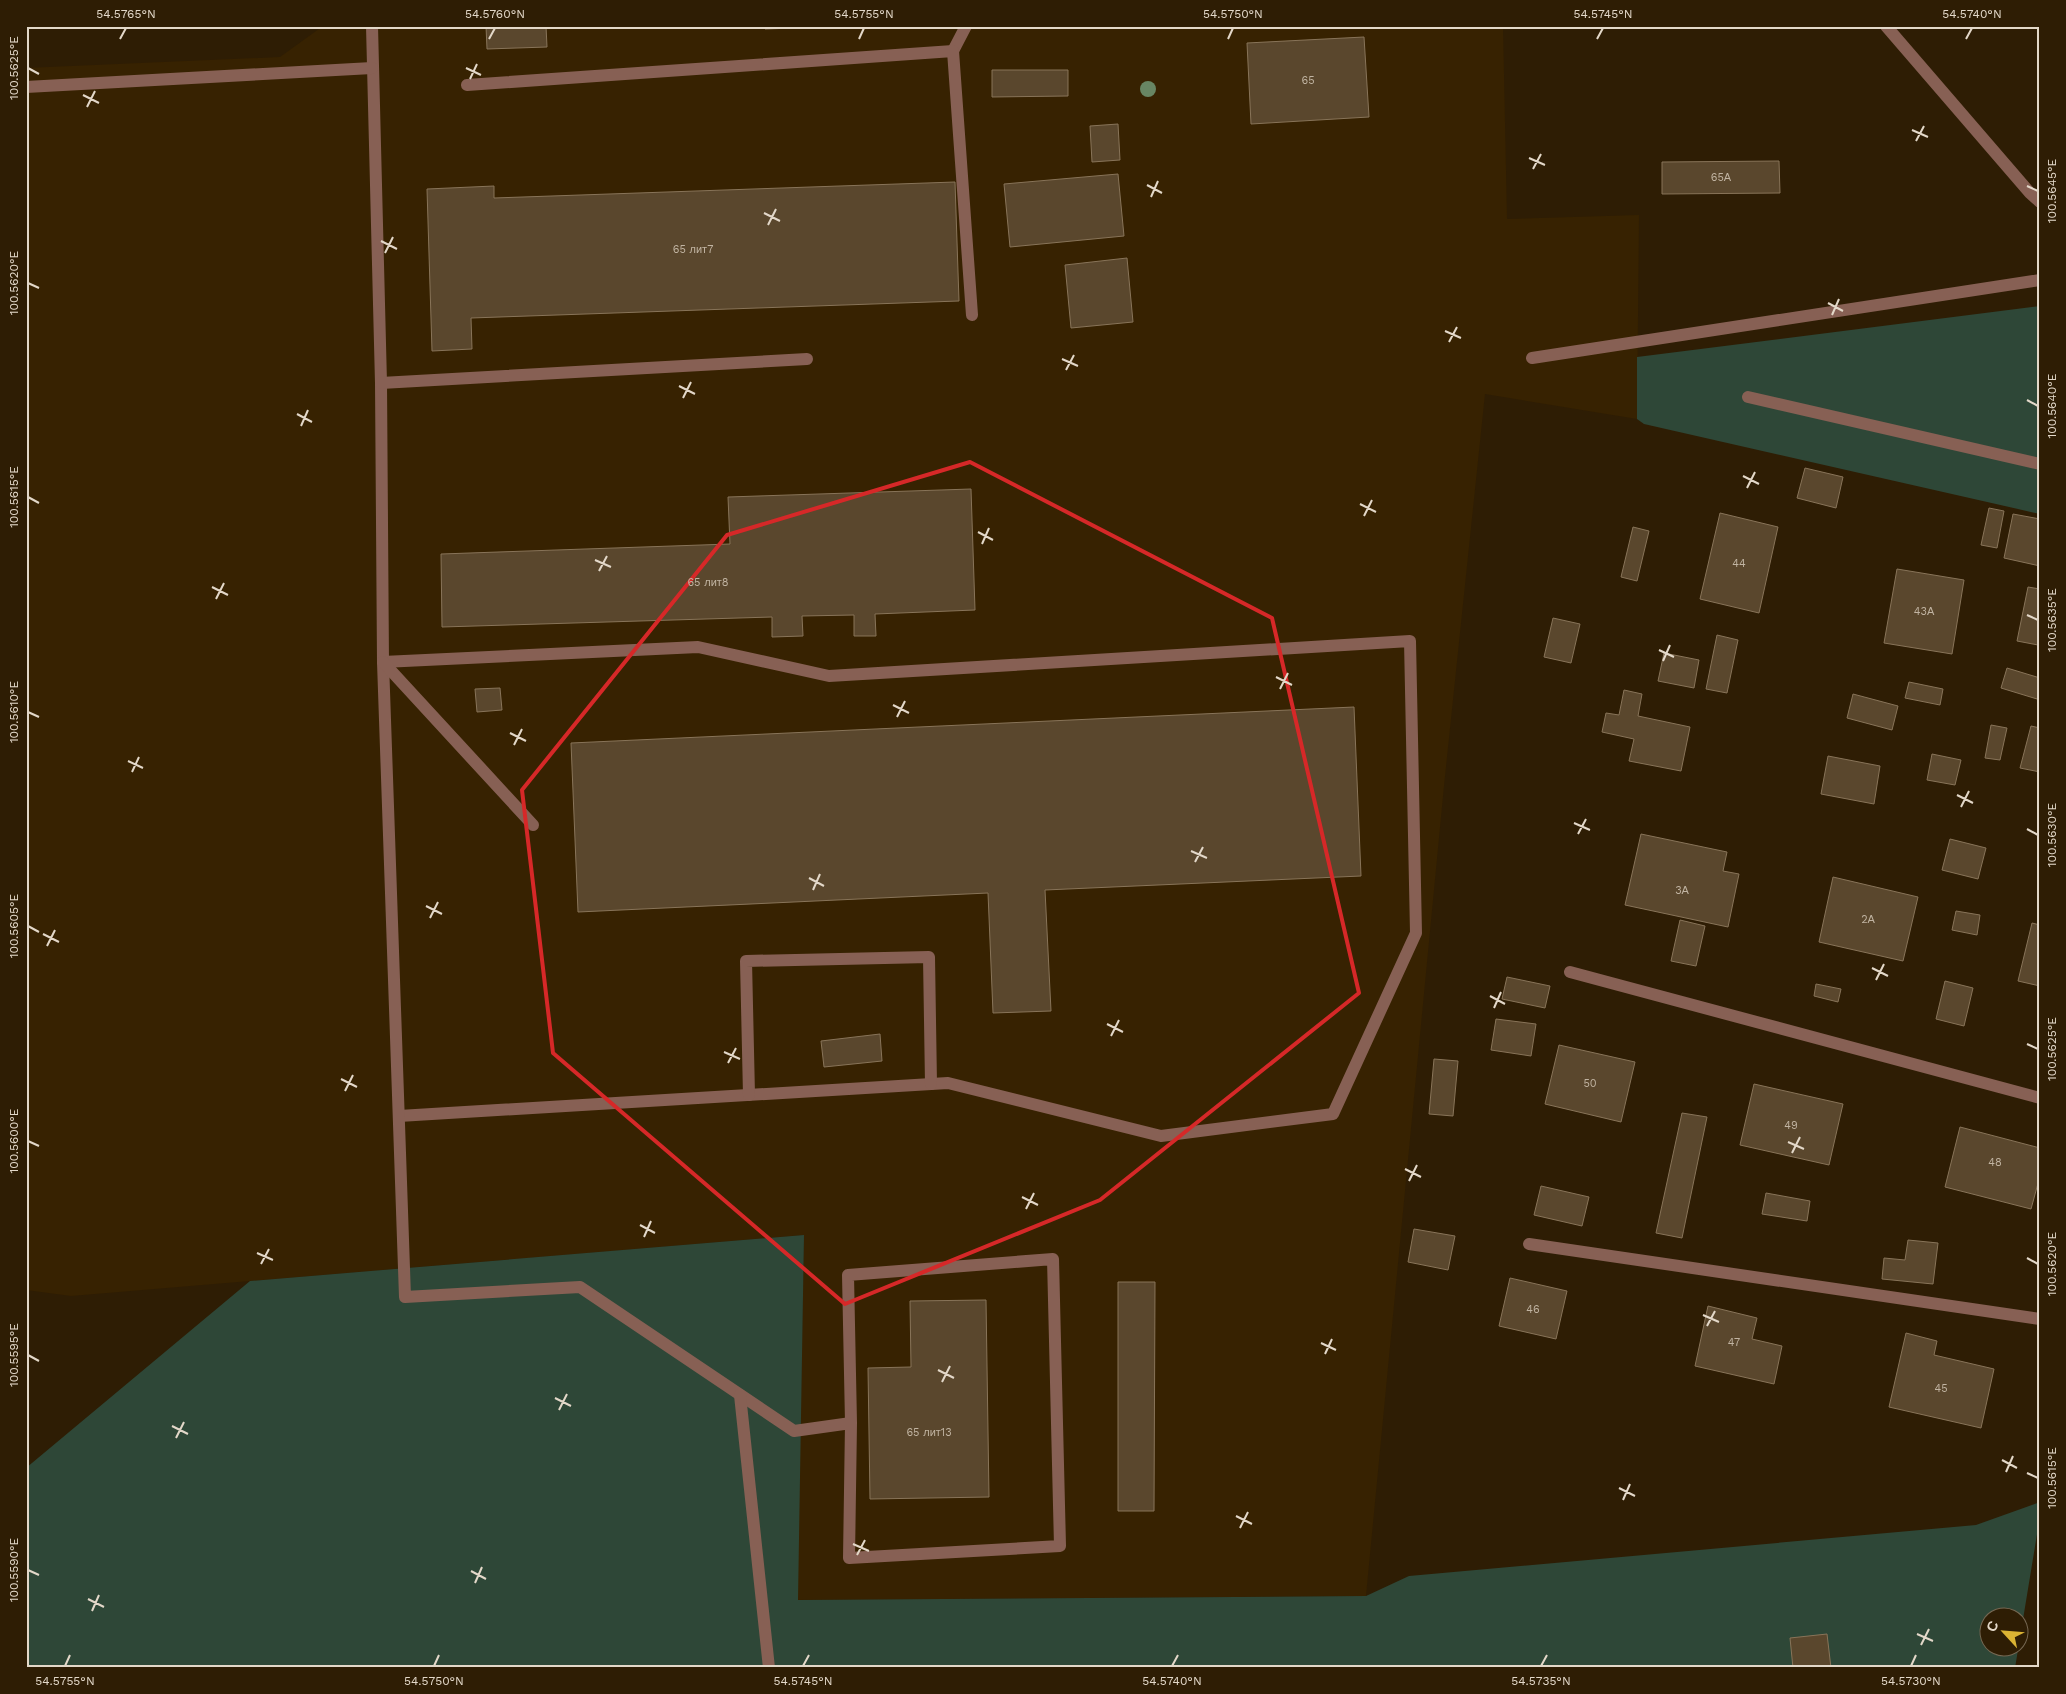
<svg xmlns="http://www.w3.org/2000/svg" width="2066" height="1694" font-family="'Work Sans',sans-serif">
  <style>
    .built { fill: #372201 }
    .green { fill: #2e4737; fill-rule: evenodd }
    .building { fill: #5a472d; stroke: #887459 }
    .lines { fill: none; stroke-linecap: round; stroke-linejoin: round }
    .minor { stroke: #876054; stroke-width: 12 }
    .tree { fill: #688663 }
    .marked { fill: none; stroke: #d62828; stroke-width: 4; stroke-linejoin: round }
    .ticks { fill: none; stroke: #e3d8c9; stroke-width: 2 }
    .labels { text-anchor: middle; stroke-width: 4.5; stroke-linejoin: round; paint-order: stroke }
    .number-label { font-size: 11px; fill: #c1b4a2 }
    .neatline { fill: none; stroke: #e3d8c9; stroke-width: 2 }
    .ticks-label { font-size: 12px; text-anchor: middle; fill: #e3d8c9 }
  </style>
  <rect width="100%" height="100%" fill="#2e1d04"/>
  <path class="built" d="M323 26H1503L1507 219 1639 215 1637 419 1485 394 1444 786 1366 1596 797 1600 804 1235 71 1296 26 1290V68L280 57Z"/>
  <g class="green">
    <path d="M2040 306V514L1644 424 1637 419V357Z"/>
    <path d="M804 1235 798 1600 1366 1596 1409 1576 1976 1525 2040 1502V1516L2015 1668H26V1468L250 1281ZM1988 1616H2018V1646H1988Z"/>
  </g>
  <g class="building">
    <path d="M486 26H546L547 47 487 49Z"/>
    <path d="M765 26H794V28L765 29Z"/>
    <path d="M1364 37 1369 117 1251 124 1247 43Z"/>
    <path d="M992 70H1068V96L992 97Z"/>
    <path d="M1118 124 1120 160 1092 162 1090 126Z"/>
    <path d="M1779 161 1780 193 1662 194V162Z"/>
    <path d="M1118 174 1124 236 1010 247 1004 184Z"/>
    <path d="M955 182 959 301 471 318 472 349 432 351 427 189 494 186V198Z"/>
    <path d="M1127 258 1133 322 1071 328 1065 265Z"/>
    <path d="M1805 468 1843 477 1836 508 1797 498Z"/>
    <path d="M971 489 975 610 875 614 876 636H854V615L802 616 803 636 772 637V617L442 627 441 554 730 544 728 497Z"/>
    <path d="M1989 508 2004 511 1997 548 1981 545Z"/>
    <path d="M1720 513 1778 527 1759 613 1700 599Z"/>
    <path d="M2013 514 2040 519V566L2004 558Z"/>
    <path d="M1633 527 1649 531 1637 581 1621 577Z"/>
    <path d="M1897 569 1964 580 1952 654 1884 643Z"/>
    <path d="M2028 587 2040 589 2038 645 2017 641Z"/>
    <path d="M1553 618 1580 624 1571 663 1544 657Z"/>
    <path d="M1717 635 1738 640 1727 693 1706 689Z"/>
    <path d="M1664 653 1699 660 1694 688 1658 681Z"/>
    <path d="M2007 668 2040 678V690L2037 699 2001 688Z"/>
    <path d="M1909 682 1943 689 1940 705 1905 698Z"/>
    <path d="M500 688 502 710 477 712 475 689Z"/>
    <path d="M1624 690 1642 694 1638 716 1690 727 1681 771 1629 761 1634 739 1602 732 1606 713 1619 715Z"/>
    <path d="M1853 694 1898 706 1892 730 1847 718Z"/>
    <path d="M1354 707 1361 876 1045 890 1051 1011 993 1013 988 893 578 912 571 743Z"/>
    <path d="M1991 725 2007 728 2000 760 1985 758Z"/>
    <path d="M2031 726 2040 728V772L2020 768Z"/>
    <path d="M1932 754 1961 760 1955 785 1927 780Z"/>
    <path d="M1828 756 1880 766 1874 804 1821 794Z"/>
    <path d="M1641 834 1727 852 1723 871 1739 874 1728 927 1625 905Z"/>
    <path d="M1950 839 1986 848 1978 879 1942 870Z"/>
    <path d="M1833 877 1918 897 1903 961 1819 942Z"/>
    <path d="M1956 911 1980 915 1977 935 1952 930Z"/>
    <path d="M1680 920 1705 926 1696 966 1671 961Z"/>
    <path d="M2032 923 2040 925V986L2018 981Z"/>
    <path d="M1507 977 1550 986 1545 1008 1502 999Z"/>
    <path d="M1945 981 1973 988 1964 1026 1936 1019Z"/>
    <path d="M1816 984 1841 989 1838 1002 1814 996Z"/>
    <path d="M1496 1019 1536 1024 1531 1056 1491 1050Z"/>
    <path d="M880 1034 882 1061 824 1067 821 1041Z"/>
    <path d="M1559 1045 1635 1062 1621 1122 1545 1104Z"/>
    <path d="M1434 1059 1458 1061 1453 1116 1429 1114Z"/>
    <path d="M1754 1084 1843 1104 1829 1165 1740 1145Z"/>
    <path d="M1682 1113 1707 1117 1682 1238 1656 1233Z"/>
    <path d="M1960 1127 2040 1148V1176L2031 1209 1945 1187Z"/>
    <path d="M1541 1186 1589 1197 1582 1226 1534 1215Z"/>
    <path d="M1766 1193 1810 1201 1807 1221 1762 1214Z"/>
    <path d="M1414 1229 1455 1236 1448 1270 1408 1262Z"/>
    <path d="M1908 1240 1938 1243 1933 1284 1882 1279 1884 1258 1905 1260Z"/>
    <path d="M1510 1278 1567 1291 1556 1339 1499 1326Z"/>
    <path d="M1118 1282H1155L1154 1511H1118Z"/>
    <path d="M986 1300 989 1497 870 1499 868 1368 911 1367 910 1301Z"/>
    <path d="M1708 1306 1757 1318 1752 1339 1782 1346 1774 1384 1695 1366Z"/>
    <path d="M1906 1333 1937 1341 1934 1355 1994 1369 1981 1428 1889 1407Z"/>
    <path d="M1827 1634 1831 1668H1793L1790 1638Z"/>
  </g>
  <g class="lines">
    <g class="minor">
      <path d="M372 26 381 383 383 662 698 647 829 676 1410 641 1416 933 1333 1114 1161 1136 948 1083 399 1116"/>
      <path d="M1886 26 2030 193 2040 202"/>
      <path d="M953 51 966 26"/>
      <path d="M467 85 953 51 972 315"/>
      <path d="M26 87 372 68"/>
      <path d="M1532 358 2040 280"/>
      <path d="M381 383 807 359"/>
      <path d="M1748 397 2040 464"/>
      <path d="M383 662 405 1297 580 1287 794 1431 851 1423 849 1558 1060 1546 1053 1259 848 1275 851 1423"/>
      <path d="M383 662 533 825"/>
      <path d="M1570 972 2040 1098"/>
      <path d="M749 1095 746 961 929 957 931 1084"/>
      <path d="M1529 1244 2040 1319"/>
      <path d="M740 1395 769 1668"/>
    </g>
  </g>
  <circle class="tree" cx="1148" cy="89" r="8"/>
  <path class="marked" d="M970 462 1272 618 1359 993 1100 1200 845 1304 553 1053 522 790 727 535Z"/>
  <path class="ticks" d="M120 39 126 28M489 39 495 28M859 39 864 28M1228 39 1233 28M1597 39 1603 28M1966 39 1972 28M28 68 39 74M466 68 481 75M470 79 477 64M83 95 99 103M87 107 95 91M1912 130 1928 137M1916 141 1924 126M1529 158 1545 165M1533 169 1541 154M1147 185 1162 193M2027 186 2038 191M1151 197 1158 181M764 213 780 221M768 225 776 209M381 241 397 249M385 253 393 237M28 283 39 288M1828 303 1843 311M1832 315 1839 299M1445 331 1461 338M1449 342 1457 327M1062 359 1078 366M1066 370 1074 355M679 386 695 394M683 398 691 382M2027 400 2038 406M297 414 312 422M301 426 308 410M1743 476 1759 484M1747 488 1755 472M28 497 39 503M1360 504 1376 512M1364 516 1372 500M978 532 993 540M982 544 989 528M595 560 611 567M599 571 607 556M212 587 228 595M216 599 224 583M2027 615 2038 620M1659 650 1674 657M1663 661 1670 645M1276 677 1292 685M1280 689 1288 673M893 705 909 713M28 712 39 717M897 717 905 701M510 733 526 741M514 745 522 729M128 761 143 768M132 772 139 757M1957 795 1973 803M1961 807 1969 791M1574 823 1590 830M2027 829 2038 835M1578 834 1586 819M1191 851 1207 858M1195 862 1203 847M809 878 824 886M813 890 820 874M426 906 442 914M430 918 438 902M28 926 39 932M43 934 59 942M47 946 55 930M1872 968 1888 976M1876 980 1884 964M1490 996 1505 1004M1494 1008 1501 992M1107 1024 1123 1032M1111 1036 1119 1020M2027 1044 2038 1049M724 1052 740 1059M728 1063 736 1048M341 1079 357 1087M345 1091 353 1075M28 1141 39 1146M1788 1142 1804 1149M1792 1153 1800 1137M1405 1169 1421 1177M1409 1181 1417 1165M1022 1197 1038 1205M1026 1209 1034 1193M640 1225 655 1233M644 1237 651 1221M257 1253 273 1260M2027 1258 2038 1264M261 1264 269 1249M1703 1315 1719 1322M1707 1326 1715 1311M1321 1343 1336 1350M1325 1354 1332 1339M28 1355 39 1361M938 1370 954 1378M942 1382 950 1366M555 1398 571 1406M559 1410 567 1394M172 1426 188 1434M176 1438 184 1422M2002 1460 2017 1468M2006 1472 2013 1456M2027 1473 2038 1478M1619 1488 1635 1496M1623 1500 1630 1484M1236 1516 1252 1524M1240 1528 1248 1512M853 1544 869 1551M857 1555 865 1540M28 1570 39 1575M471 1571 486 1579M475 1583 482 1567M88 1599 104 1607M92 1611 99 1595M1917 1634 1933 1641M1921 1645 1929 1629M65 1666 70 1655M434 1666 439 1655M803 1666 809 1655M1172 1666 1178 1655M1541 1666 1547 1655M1911 1666 1916 1655"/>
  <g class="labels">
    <g class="number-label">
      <text x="1308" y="84">65</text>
      <text x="1721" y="181">65А</text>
      <text x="693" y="253">65 лит7</text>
      <text x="1739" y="567">44</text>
      <text x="708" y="586">65 лит8</text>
      <text x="1924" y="615">43А</text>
      <text x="1682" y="894">3А</text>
      <text x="1868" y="923">2А</text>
      <text x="1590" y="1087">50</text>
      <text x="1791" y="1129">49</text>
      <text x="1995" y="1166">48</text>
      <text x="1533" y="1313">46</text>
      <text x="1734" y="1346">47</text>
      <text x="1941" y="1392">45</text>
      <text x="929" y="1436">65 лит13</text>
    </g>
  </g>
  <rect width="2066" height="1694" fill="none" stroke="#2e1d04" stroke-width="55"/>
  <g transform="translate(2004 1632) rotate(296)"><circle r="24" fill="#2e1d04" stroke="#766853"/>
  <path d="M0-4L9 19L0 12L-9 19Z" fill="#dbb333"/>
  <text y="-8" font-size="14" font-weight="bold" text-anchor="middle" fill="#e3d8c9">С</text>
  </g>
  <rect x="28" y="28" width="2010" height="1638" class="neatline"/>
  <g class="ticks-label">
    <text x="126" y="18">54.5765°N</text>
    <text x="495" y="18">54.5760°N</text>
    <text x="864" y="18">54.5755°N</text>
    <text x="1233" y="18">54.5750°N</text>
    <text x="1603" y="18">54.5745°N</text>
    <text x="1972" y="18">54.5740°N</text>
    <text transform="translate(14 68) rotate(-90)" y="4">100.5625°E</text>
    <text transform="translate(2052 191) rotate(-90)" y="4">100.5645°E</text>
    <text transform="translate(14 283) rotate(-90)" y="4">100.5620°E</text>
    <text transform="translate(2052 406) rotate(-90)" y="4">100.5640°E</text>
    <text transform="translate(14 497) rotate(-90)" y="4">100.5615°E</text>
    <text transform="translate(2052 620) rotate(-90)" y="4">100.5635°E</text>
    <text transform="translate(14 712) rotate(-90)" y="4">100.5610°E</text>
    <text transform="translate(2052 835) rotate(-90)" y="4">100.5630°E</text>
    <text transform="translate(14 926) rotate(-90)" y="4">100.5605°E</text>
    <text transform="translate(2052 1049) rotate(-90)" y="4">100.5625°E</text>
    <text transform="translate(14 1141) rotate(-90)" y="4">100.5600°E</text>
    <text transform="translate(2052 1264) rotate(-90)" y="4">100.5620°E</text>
    <text transform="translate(14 1355) rotate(-90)" y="4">100.5595°E</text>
    <text transform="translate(2052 1478) rotate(-90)" y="4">100.5615°E</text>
    <text transform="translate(14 1570) rotate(-90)" y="4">100.5590°E</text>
    <text x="65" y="1685">54.5755°N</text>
    <text x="434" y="1685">54.5750°N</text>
    <text x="803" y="1685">54.5745°N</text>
    <text x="1172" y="1685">54.5740°N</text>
    <text x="1541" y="1685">54.5735°N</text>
    <text x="1911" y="1685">54.5730°N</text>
  </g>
</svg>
